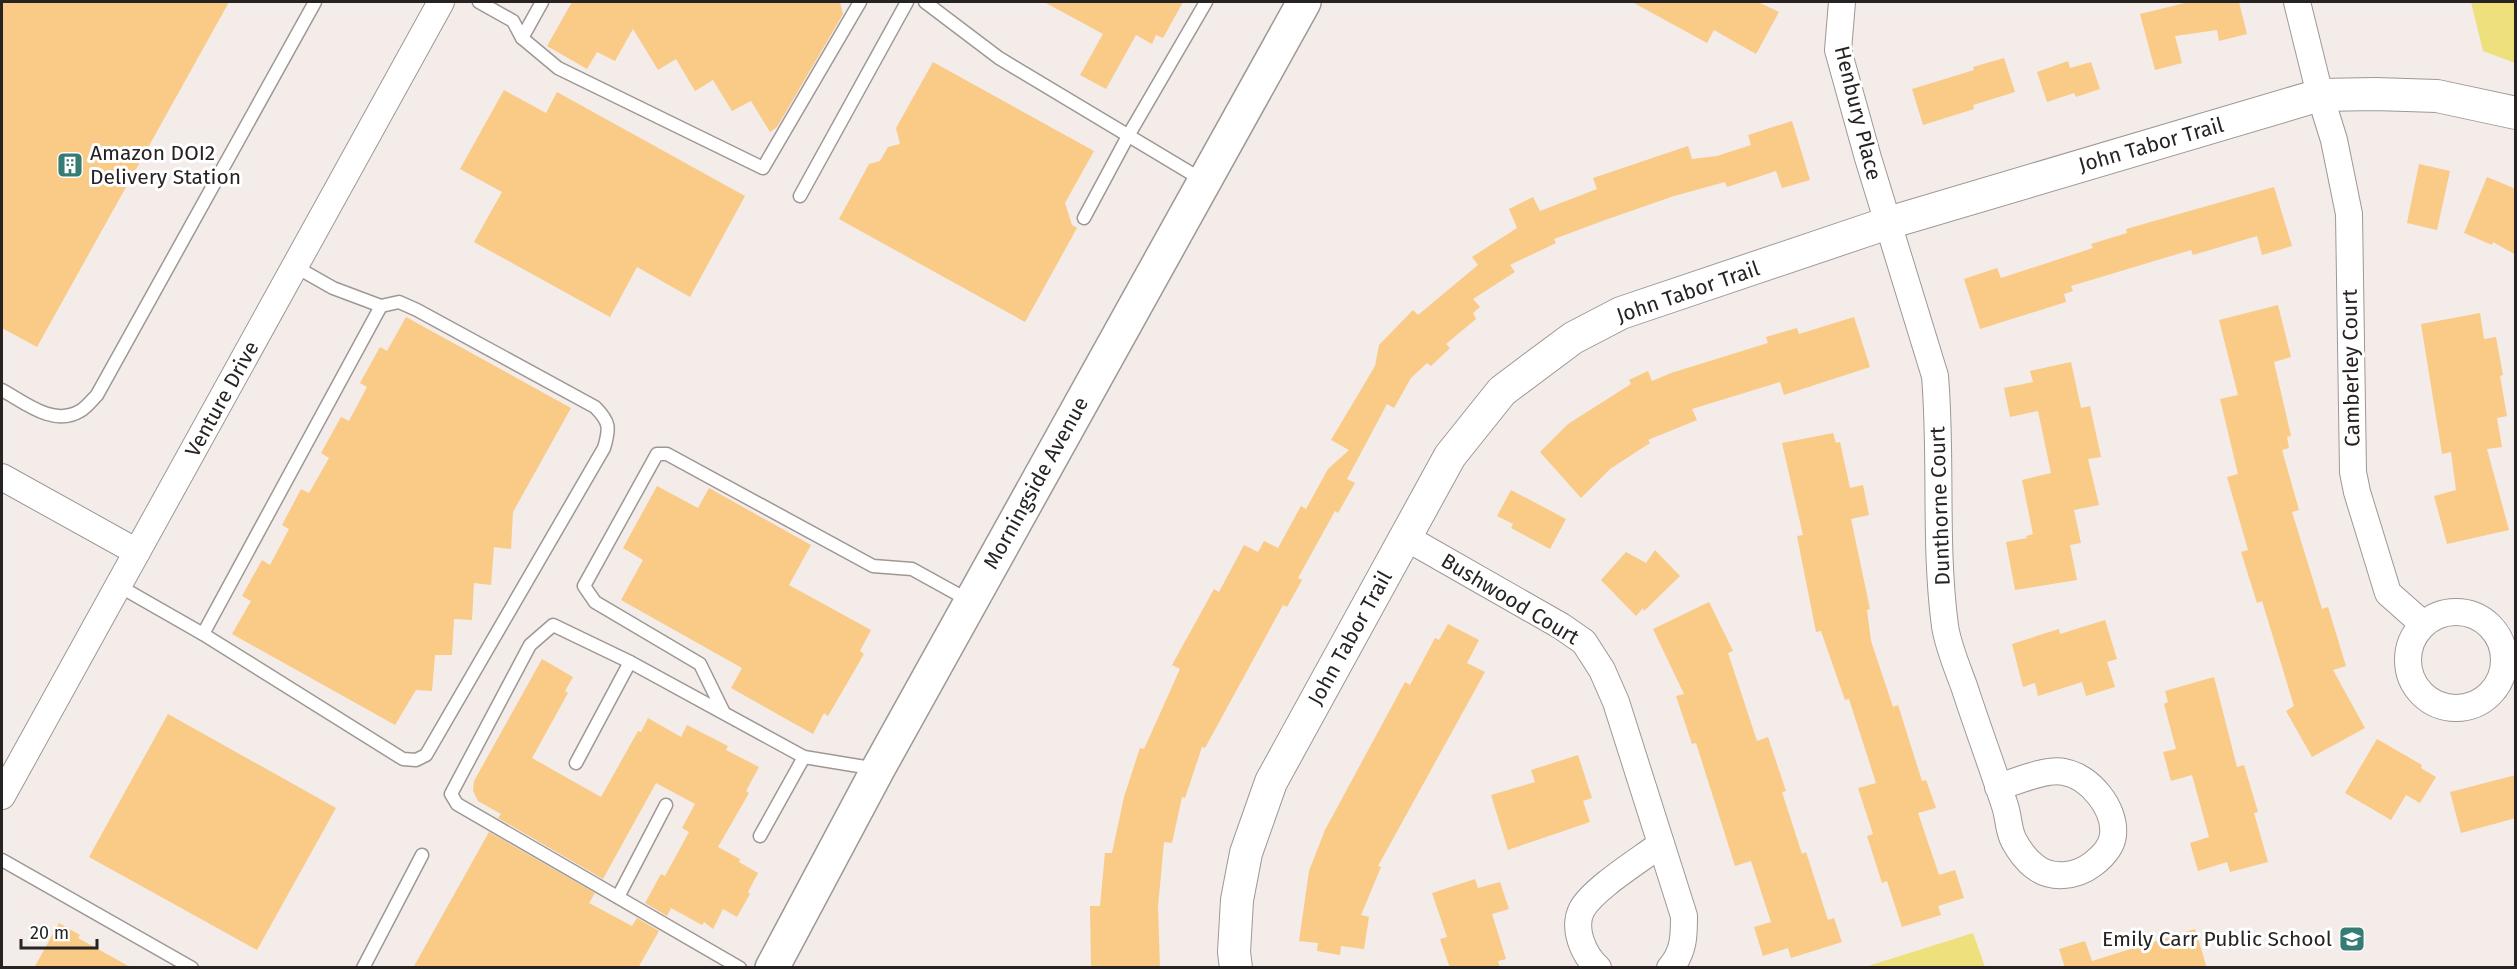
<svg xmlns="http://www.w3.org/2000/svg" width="2517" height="969" font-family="'Fira Sans',sans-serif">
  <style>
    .green { fill: #ede07d }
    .building { fill: #faca87 }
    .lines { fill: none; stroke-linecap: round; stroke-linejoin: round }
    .service-casing { stroke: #9e9895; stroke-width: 15 }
    .minor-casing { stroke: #9e9895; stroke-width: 28 }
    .tertiary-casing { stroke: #9e9895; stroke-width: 34 }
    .secondary-casing { stroke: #9e9895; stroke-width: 36 }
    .service { stroke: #fff; stroke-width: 12 }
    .minor { stroke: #fff; stroke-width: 26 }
    .tertiary { stroke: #fff; stroke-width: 32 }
    .secondary { stroke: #fff; stroke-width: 33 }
    .labels { text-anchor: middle; stroke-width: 6; stroke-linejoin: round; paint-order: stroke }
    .street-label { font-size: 21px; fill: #262322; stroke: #fff }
    .poi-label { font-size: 21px; fill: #262322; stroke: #fff; text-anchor: start }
  </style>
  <rect width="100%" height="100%" fill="#f3ece9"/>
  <g class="green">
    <path d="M2471 2H2515V63L2483 51Z"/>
    <path d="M1973 933 1985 967H1865Z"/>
  </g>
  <g class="building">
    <path d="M2 2H229L37 347 2 328Z"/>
    <path d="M572 2H840L843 14 777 127 770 132 751 101 732 111 713 80 695 91 676 59 658 70 633 29 615 61 597 52 587 69 547 46Z"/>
    <path d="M1044 2H1183L1163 38 1156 35 1152 44 1136 35 1106 89 1080 75 1103 34Z"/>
    <path d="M1632 2H1758L1779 12 1756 54 1714 30 1707 43Z"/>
    <path d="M2189 2H2239L2247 34 2219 41 2217 30 2175 36 2182 63 2155 70 2140 14Z"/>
    <path d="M2004 58 2015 92 1973 105 1974 109 1923 125 1912 89 1974 70 1973 67Z"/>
    <path d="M2068 61 2070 68 2091 62 2100 89 2076 97 2074 93 2047 102 2037 72Z"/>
    <path d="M933 62 1094 151 1065 203 1072 225 1077 228 1025 322 839 219 869 164 880 161 888 147 900 144 896 128Z"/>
    <path d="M504 90 546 113 557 92 745 196 690 297 637 267 610 317 474 242 502 192 460 169Z"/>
    <path d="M1792 121 1810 180 1782 188 1776 171 1727 187 1725 182 1674 196 1605 220 1554 239 1556 243 1510 265 1515 272 1473 299 1480 307 1473 313 1476 319 1446 344 1450 348 1431 366 1427 363 1411 378 1394 408 1387 404 1347 479 1355 483 1338 513 1335 511 1298 578 1302 580 1287 607 1283 605 1205 748 1202 747 1185 798 1182 797 1172 843 1164 842 1158 907 1160 968H1091L1090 906H1100L1105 853H1112L1124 797 1140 748 1144 749 1180 669 1172 665 1214 589 1219 592 1244 545 1258 552 1264 541 1278 548 1301 506 1306 509 1328 469 1349 450 1331 440 1375 366 1379 345 1413 310 1418 315 1478 265 1472 257 1517 228 1509 209 1533 197 1540 211 1597 189 1593 178 1688 146 1692 159 1717 156 1751 145 1748 135Z"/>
    <path d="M2419 164 2450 171 2437 230 2407 223Z"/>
    <path d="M2487 177 2516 189V255L2493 242 2492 245 2464 233Z"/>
    <path d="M2274 187 2292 246 2262 255 2257 236 2193 255 2191 250 2071 286 2073 291 2064 294 2066 302 1980 329 1964 279 1997 268 2001 278 2093 248 2091 244 2127 233 2126 229Z"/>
    <path d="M2278 305 2291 357 2274 362 2291 436 2287 437 2289 448 2282 450 2299 510 2292 512 2322 609 2328 607 2346 666 2333 670 2365 728 2312 757 2286 711 2294 706 2262 601 2257 603 2241 552 2248 550 2227 477 2238 474 2220 399 2238 395 2219 320Z"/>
    <path d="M2480 313 2484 339 2496 337 2503 375 2500 376 2507 416 2497 418 2502 447 2487 449 2509 530 2447 544 2434 496 2456 490 2451 452 2442 454 2421 324Z"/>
    <path d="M406 317 571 408 513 512 511 549 494 547 491 585 474 583 472 620 454 619 452 655H435L432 691 416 690 395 725 232 634 251 601 242 596 262 560 270 565 289 529 282 525 301 489 309 493 329 458 321 453 341 417 349 421 367 387 360 383 380 347 387 351Z"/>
    <path d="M1854 317 1870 367 1784 395 1780 382 1692 409 1697 420 1648 440 1650 443 1610 469 1581 498 1540 452 1568 424 1631 384 1629 380 1648 371 1652 381 1671 373 1768 343 1766 337 1797 328 1799 334Z"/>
    <path d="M2071 362 2081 408 2090 406 2101 457 2088 459 2099 505 2074 510 2081 543 2070 545 2077 580 2015 590 2006 542 2027 538 2026 536 2033 534 2022 480 2051 473 2038 411 2010 417 2004 388 2033 382 2030 371Z"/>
    <path d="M1833 433 1836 443 1840 442 1850 488 1863 485 1869 515 1851 519 1870 609 1867 610 1871 641 1893 707 1898 705 1922 781 1926 780 1936 808 1918 813 1939 875 1955 870 1964 898 1938 906 1941 915 1902 927 1887 881 1882 883 1867 836 1873 834 1858 788 1876 783 1849 699 1845 700 1821 631 1816 632 1797 536 1803 535 1782 443Z"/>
    <path d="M657 486 698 508 709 488 811 545 789 585 871 630 860 651 864 654 828 716 824 713 813 734 731 688 742 668 621 600 643 560 623 548Z"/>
    <path d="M1511 490 1566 519 1550 549 1511 528 1513 524 1497 516Z"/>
    <path d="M1655 550 1680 576 1644 611 1643 608 1636 616 1601 580 1626 552 1646 563Z"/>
    <path d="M1709 602 1733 651 1728 653 1757 741 1768 737 1786 791 1782 792 1802 854 1806 852 1828 920 1834 918 1842 942 1791 958 1788 948 1763 956 1754 927 1771 922 1751 861 1735 866 1696 743 1692 744 1676 696 1684 694 1653 629Z"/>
    <path d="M2105 620 2117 659 2107 662 2115 687 2086 696 2082 682 2038 696 2035 683 2023 687 2012 644 2059 629 2060 634Z"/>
    <path d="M1448 624 1479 640 1467 663 1485 672 1378 866 1381 867 1361 915 1369 917 1364 949 1341 946 1340 955 1317 951 1318 943 1299 941 1309 871 1325 830 1405 682 1410 685 1435 638 1439 640Z"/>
    <path d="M542 659 573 677 565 691 568 693 532 758 601 797 638 731 641 732 648 718 681 737 687 725 728 746 726 750 759 767 746 791 749 793 718 847 740 859 739 862 758 873 748 892 750 894 737 917 723 909 713 929 704 922 702 925 671 908 667 916 645 903 661 874 665 876 689 832 682 828 695 804 656 783 603 879 498 818 501 814 478 801 473 791 474 781Z"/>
    <path d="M2214 677 2237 767 2244 765 2258 812 2254 813 2268 862 2230 872 2227 862 2198 871 2190 843 2209 837 2192 775 2171 781 2163 752 2176 749 2164 704 2168 702 2165 691Z"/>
    <path d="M168 714 336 808 257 950 89 857Z"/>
    <path d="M2377 739 2422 765 2421 768 2436 777 2420 803 2406 795 2391 820 2345 793Z"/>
    <path d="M1578 755 1592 798 1583 801 1590 822 1508 850 1491 795 1535 782 1531 770Z"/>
    <path d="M2516 775V818L2461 833 2450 792Z"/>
    <path d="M489 832 595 893 589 903 632 926 637 918 659 931 638 968H413Z"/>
    <path d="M1475 879 1478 888 1500 882 1509 909 1492 914 1506 959 1498 961 1500 968H1450L1440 939 1447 937 1432 893Z"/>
    <path d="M59 923 80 935 78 938 132 968H34Z"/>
    <path d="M2195 929 2207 968H2065L2059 949 2085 941 2092 961Z"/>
  </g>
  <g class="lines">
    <defs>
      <g id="service">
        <path d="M479 2 513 21 522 38 558 68 763 168 860 2"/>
        <path d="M925 2 999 58 1204 181"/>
        <path d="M522 38 542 2"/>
        <path d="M800 196 907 2"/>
        <path d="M1084 218 1128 136 1206 2"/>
        <path d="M2 390C24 402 53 427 80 411 86 408 92 400 97 395L315 2"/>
        <path d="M119 586 203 634 403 759 416 760 426 755 604 448C610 428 610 422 595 407L417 310 399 302 381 306 333 288 296 267"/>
        <path d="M203 634 381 306"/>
        <path d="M723 711 700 664 595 602 584 586 657 454H667L873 566 912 569 970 601"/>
        <path d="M576 763 630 662"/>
        <path d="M760 836 804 757"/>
        <path d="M2 860 192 968"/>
        <path d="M618 897 666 805"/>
        <path d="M363 968 422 855"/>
        <path d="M740 968 457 804 451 794 530 645 553 625 630 662 804 757 877 769"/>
      </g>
      <g id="minor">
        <path d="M1842 2 1838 50 1868 158 1935 376C1942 459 1934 543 1945 626 1948 646 1957 667 1964 686 1977 726 1992 766 2005 806 2009 818 2008 830 2014 841 2019 850 2026 860 2034 866 2051 880 2076 877 2093 864 2102 857 2112 847 2113 835 2116 808 2089 776 2064 772 2046 768 2016 782 1998 787"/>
        <path d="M2297 2 2320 95 2334 140 2349 214 2353 472 2357 492 2388 593 2423 624"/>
        <path d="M2 477 137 552"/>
        <path d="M1405 537 1561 626 1584 642 1602 670 1616 702 1684 916C1684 936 1684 952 1670 968"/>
        <circle cx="2456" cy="660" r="48"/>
        <path d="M2 796 441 2"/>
        <path d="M1598 968C1583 954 1572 928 1582 909 1594 888 1640 860 1661 844"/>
      </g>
      <path id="tertiary" d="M1236 968 1234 952 1237 900 1246 853 1271 782 1450 456 1502 391 1573 338 1621 313 1888 223 2320 95 2375 94 2437 96 2516 113"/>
      <path id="secondary" d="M772 968 878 769 1304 2"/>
    </defs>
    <use href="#service" class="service-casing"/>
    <use href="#minor" class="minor-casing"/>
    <use href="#tertiary" class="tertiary-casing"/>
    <use href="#secondary" class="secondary-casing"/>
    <use href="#service" class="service"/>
    <use href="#minor" class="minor"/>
    <use href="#tertiary" class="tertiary"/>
    <use href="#secondary" class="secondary"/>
  </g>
  <defs>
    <symbol id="building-square" viewBox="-11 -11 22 22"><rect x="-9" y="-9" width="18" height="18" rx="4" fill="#367c73" stroke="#fff"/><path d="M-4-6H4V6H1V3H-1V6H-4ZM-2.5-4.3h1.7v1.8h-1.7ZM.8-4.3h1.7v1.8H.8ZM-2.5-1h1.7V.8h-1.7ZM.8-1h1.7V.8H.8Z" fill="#fff"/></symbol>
    <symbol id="school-square" viewBox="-11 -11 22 22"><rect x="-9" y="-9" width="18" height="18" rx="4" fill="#367c73" stroke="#fff"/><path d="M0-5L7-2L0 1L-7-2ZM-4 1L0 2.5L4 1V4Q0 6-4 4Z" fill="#fff"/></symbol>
  </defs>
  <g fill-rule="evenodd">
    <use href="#building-square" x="55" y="150" width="30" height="30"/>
    <use href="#school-square" x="2337" y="924" width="30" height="30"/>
  </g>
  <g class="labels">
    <g class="street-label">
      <text transform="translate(1858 113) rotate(76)" y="7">Henbury Place</text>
      <text transform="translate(2151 145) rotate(-16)" y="7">John Tabor Trail</text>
      <text transform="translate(1688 292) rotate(-19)" y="7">John Tabor Trail</text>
      <text transform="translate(2351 368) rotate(-91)" y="7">Camberley Court</text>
      <text transform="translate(222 399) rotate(-61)" y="7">Venture Drive</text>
      <text transform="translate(1036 483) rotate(-61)" y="7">Morningside Avenue</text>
      <text transform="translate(1940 506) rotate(-92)" y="7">Dunthorne Court</text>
      <text transform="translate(1510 599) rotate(31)" y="7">Bushwood Court</text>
      <text transform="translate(1350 638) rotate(-61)" y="7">John Tabor Trail</text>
    </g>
    <g class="poi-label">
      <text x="90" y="160">Amazon DOI2<tspan x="90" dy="24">Delivery Station</tspan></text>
      <text x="2332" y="946" text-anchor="end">Emily Carr Public School</text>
    </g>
  </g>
  <rect width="2517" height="969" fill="none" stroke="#262322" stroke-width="6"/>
  <path d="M21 939v9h76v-9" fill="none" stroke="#262322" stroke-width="3"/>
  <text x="30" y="939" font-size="18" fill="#262322" stroke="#ffffff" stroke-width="4.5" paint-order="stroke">20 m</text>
</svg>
